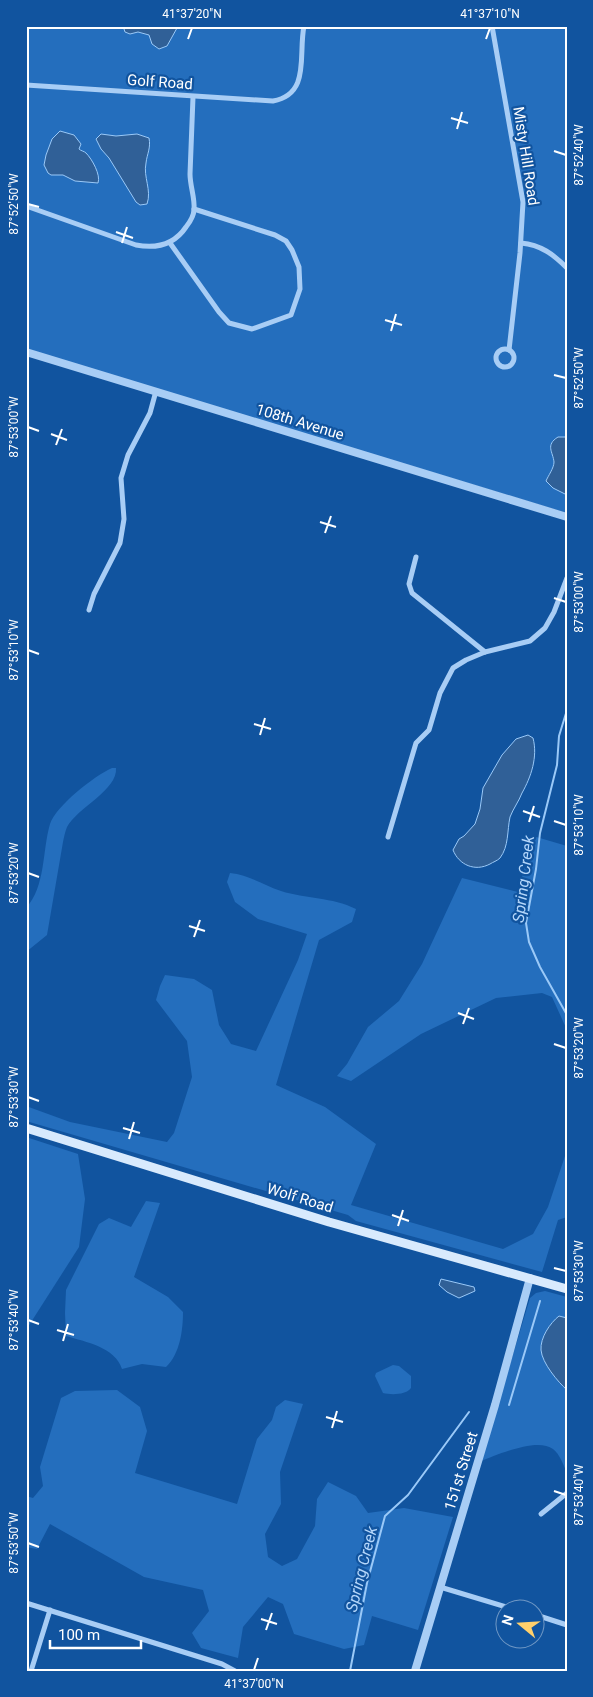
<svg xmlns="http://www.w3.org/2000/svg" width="593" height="1697" font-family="Roboto,sans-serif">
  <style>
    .green { fill: #246ebd }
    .water { fill: #306097; stroke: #9ac9f8 }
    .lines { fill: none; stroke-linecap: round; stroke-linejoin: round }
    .stream { stroke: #9ac9f8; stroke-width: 2 }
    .minor { stroke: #a8cdf5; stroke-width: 5 }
    .tertiary { stroke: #a8cdf5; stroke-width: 8 }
    .secondary { stroke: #d8eafd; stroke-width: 9 }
    .ticks { fill: none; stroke: #fff; stroke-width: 2 }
    .labels { text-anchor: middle; stroke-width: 4.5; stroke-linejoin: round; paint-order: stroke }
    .street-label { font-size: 15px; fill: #fff; stroke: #11549f }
    .water-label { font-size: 16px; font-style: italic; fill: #b5d7fb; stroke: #11549f }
    .neatline { fill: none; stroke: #fff; stroke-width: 2 }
    .ticks-label { font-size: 12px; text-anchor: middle; fill: #fff }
  </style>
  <rect width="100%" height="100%" fill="#11549f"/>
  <g class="green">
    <path d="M26 26H567V513L278 426 26 352Z"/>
    <path d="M112 768H116C118 790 77 808 67 827 65 832 64 837 63 842L47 935 26 952V908C46 886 42 851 50 824 56 806 94 776 112 768Z"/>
    <path d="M533 836 567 846V1030L552 997 542 993 496 998 421 1034 351 1081 337 1076 347 1064 368 1027 399 1001 422 964 462 878 518 892Z"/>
    <path d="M230 873C249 875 263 885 281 891 306 899 332 897 356 909L352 922 319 940 276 1085 325 1107 376 1144 351 1205 503 1249 533 1234 548 1207 567 1150V1217L558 1220 542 1272 356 1221 348 1215 26 1121V1106L70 1122 167 1142 174 1133 192 1077 187 1041 156 1000 160 986 165 975 194 979 212 990 219 1025 231 1044 256 1051 298 960 307 934 258 919 235 902 227 882Z"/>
    <path d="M26 1137 78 1154 85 1199 79 1247 26 1330Z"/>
    <path d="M146 1201 160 1203 134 1277 168 1297 183 1312C183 1330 180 1354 166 1367L142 1364 122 1369C115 1347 86 1342 66 1336L65 1313 66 1290 99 1224 109 1218 131 1227Z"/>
    <path d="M545 1291 567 1297V1472C563 1465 560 1454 553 1449 537 1437 497 1455 481 1461L530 1298 536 1293Z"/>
    <path d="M393 1365 399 1366 411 1376V1388C406 1395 391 1395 383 1393L375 1376 376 1373Z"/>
    <path d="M117 1390 140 1407 147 1431 135 1473 237 1504 257 1439 272 1420 276 1407 285 1400 303 1404 280 1472 281 1504 265 1534 268 1557 282 1566 297 1559 315 1526 317 1499 328 1482 356 1496 368 1513 404 1508 453 1517 418 1630 372 1616 364 1645 344 1649 294 1634 283 1604 268 1597 243 1627 238 1658 201 1648 192 1633 209 1611 203 1590 144 1577 50 1524 37 1549 26 1547V1496L33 1498 43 1486 40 1467 61 1398 75 1391Z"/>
  </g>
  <g class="water">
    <path d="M123 26H176L177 28 167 46 159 49 152 44 149 35 138 32 130 34 125 32Z"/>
    <path d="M60 131 74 135 81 144 79 149C81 151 84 151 86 153 92 159 101 175 98 183L75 181 63 175H51L48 173 44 165 46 155 52 139Z"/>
    <path d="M101 134 116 136 137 134 149 138C151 148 147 154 146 163 143 177 152 190 147 204L140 205 136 202 109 158 101 149 96 139Z"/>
    <path d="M558 437H567V495L553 488 546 481C548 476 554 468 554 462 553 452 545 445 558 437Z"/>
    <path d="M528 735 533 738C538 757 531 777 522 793 519 801 513 809 510 817 507 831 509 846 500 858 497 861 493 862 490 864 475 872 459 865 453 850L459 839 464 836 475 824 480 809 483 788 502 755 516 739Z"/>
    <path d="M441 1279 474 1287 475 1291 459 1298 447 1292 439 1285Z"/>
    <path d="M559 1316 567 1318V1390C558 1382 542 1363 541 1350 540 1338 550 1323 559 1316Z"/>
  </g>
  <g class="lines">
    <g class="stream">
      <path d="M567 710 559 736 557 765 540 833 536 869 526 923 529 942 540 967 567 1015"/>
      <path d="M509 1405 540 1301"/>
      <path d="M350 1671 367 1583 385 1516 408 1495 469 1412"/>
    </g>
    <g class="minor">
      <path d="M492 26 523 202 520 253 509 350"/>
      <path d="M26 85 273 101C311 94 298 55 304 26"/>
      <path d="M26 206 136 245C157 249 174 245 186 227 190 222 194 215 194 209 195 198 190 186 190 174 191 149 192 123 193 97"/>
      <path d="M170 243 219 312 229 323 252 329 291 315 300 289 299 267 292 250 286 241 275 235 194 209"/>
      <path d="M521 243C541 245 553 254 567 268"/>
      <circle cx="505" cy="358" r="9"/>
      <path d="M416 557 409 584 412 593 485 652"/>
      <path d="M89 610 94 594 120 543 124 519 121 478 128 455 150 413 156 391"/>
      <path d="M388 837 416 743 429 730 440 693 453 668 466 660 485 652 530 641 545 628 554 612 567 578"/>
      <path d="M541 1514 567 1493"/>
      <path d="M440 1587 516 1610"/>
      <path d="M26 1603 222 1664 235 1671"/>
      <path d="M536 1615 567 1625"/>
      <path d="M31 1671 50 1610"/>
    </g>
    <g class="tertiary">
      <path d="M26 352 567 517"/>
      <path d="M415 1671 495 1405 530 1278"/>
    </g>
    <path class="secondary" d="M26 1128 329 1222 567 1289"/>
  </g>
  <path class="ticks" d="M188 39 192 28M486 39 490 28M451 118 468 123M457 129 462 112M554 151 566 155M28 204 39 207M116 232 133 238M122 243 127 227M385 320 402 325M391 331 396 314M554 375 566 378M28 427 39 431M51 434 67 440M56 445 62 429M320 522 336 527M325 533 331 516M554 598 566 602M28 650 39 654M254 724 271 729M260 735 265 718M523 811 540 817M554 821 566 825M529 822 534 806M28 873 39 877M189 926 205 931M194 937 200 920M458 1013 474 1019M463 1024 469 1008M554 1044 566 1048M28 1097 39 1101M123 1128 140 1133M129 1139 134 1122M392 1215 409 1221M398 1226 403 1210M554 1268 566 1271M28 1320 39 1324M57 1330 74 1335M63 1341 68 1324M326 1417 343 1422M332 1428 337 1411M554 1491 566 1495M28 1543 39 1547M261 1619 277 1624M266 1630 272 1613M254 1670 258 1658"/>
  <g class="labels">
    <g class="street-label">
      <text transform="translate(160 82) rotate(4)" y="5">Golf Road</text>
      <text transform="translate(526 156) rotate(81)" y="5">Misty Hill Road</text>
      <text transform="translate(300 422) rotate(17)" y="5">108th Avenue</text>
      <text transform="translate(300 1198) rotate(17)" y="5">Wolf Road</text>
      <text transform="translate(461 1471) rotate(-73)" y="5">151st Street</text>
    </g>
    <g class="water-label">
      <text transform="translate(523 879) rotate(-83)" y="6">Spring Creek</text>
      <text transform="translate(361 1569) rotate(-76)" y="6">Spring Creek</text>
    </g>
  </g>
  <rect width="593" height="1697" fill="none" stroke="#11549f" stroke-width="55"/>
  <g transform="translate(520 1624) rotate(288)"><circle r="24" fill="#11549f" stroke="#7098c5"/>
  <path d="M0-4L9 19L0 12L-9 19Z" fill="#ffd06c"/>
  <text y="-8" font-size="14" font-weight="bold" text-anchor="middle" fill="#ffffff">N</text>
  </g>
  <path d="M50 1640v8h91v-8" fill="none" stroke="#ffffff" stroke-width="2.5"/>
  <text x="58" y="1640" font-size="15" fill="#ffffff" stroke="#11549f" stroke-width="4" paint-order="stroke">100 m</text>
  <rect x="28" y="28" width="538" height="1642" class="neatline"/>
  <g class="ticks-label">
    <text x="192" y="18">41°37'20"N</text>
    <text x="490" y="18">41°37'10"N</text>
    <text transform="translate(579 155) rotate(-90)" y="4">87°52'40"W</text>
    <text transform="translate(14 204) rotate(-90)" y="4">87°52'50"W</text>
    <text transform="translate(579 378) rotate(-90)" y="4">87°52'50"W</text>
    <text transform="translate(14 427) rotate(-90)" y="4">87°53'00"W</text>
    <text transform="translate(579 602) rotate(-90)" y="4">87°53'00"W</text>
    <text transform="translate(14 650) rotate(-90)" y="4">87°53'10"W</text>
    <text transform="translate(579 825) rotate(-90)" y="4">87°53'10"W</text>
    <text transform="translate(14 873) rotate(-90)" y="4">87°53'20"W</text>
    <text transform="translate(579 1048) rotate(-90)" y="4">87°53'20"W</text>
    <text transform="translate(14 1097) rotate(-90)" y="4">87°53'30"W</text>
    <text transform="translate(579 1271) rotate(-90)" y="4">87°53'30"W</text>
    <text transform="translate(14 1320) rotate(-90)" y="4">87°53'40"W</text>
    <text transform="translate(579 1495) rotate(-90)" y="4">87°53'40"W</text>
    <text transform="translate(14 1543) rotate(-90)" y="4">87°53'50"W</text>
    <text x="254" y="1688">41°37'00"N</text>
  </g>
</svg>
